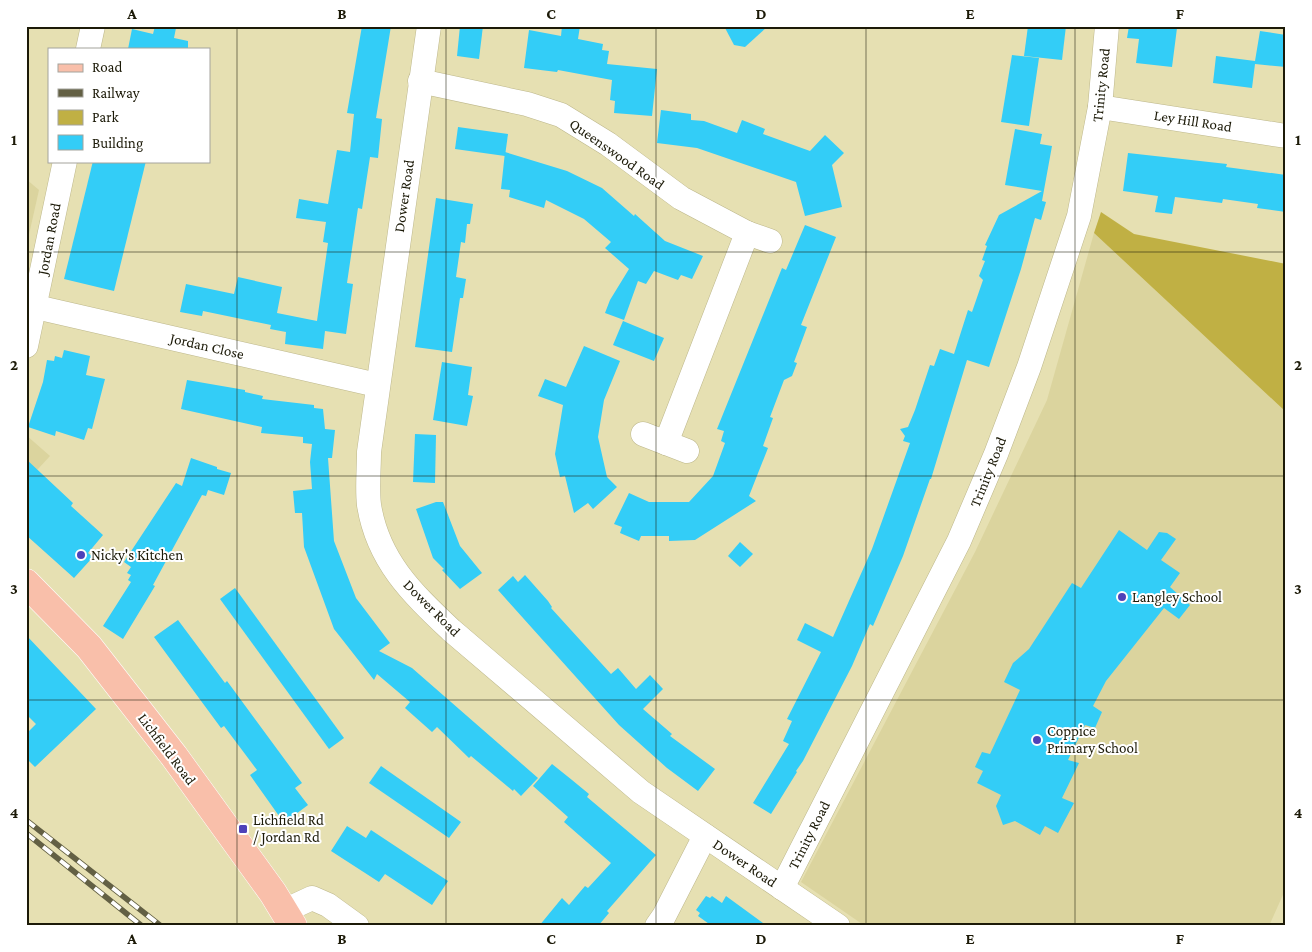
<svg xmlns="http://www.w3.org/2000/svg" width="1312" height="952" font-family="'Crimson Pro',serif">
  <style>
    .built { fill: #dbd49e }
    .green { fill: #c0b044 }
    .building { fill: #33cdf7 }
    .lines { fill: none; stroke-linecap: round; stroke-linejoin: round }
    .street-casing { stroke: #bdb78b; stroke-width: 25 }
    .primary-casing { stroke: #fff; stroke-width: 29 }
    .street { stroke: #fff; stroke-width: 24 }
    .primary { stroke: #f9bfaa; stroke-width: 28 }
    .rail-casing { stroke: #636044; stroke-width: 5.5 }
    .rail { stroke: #fff; stroke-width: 4; stroke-dasharray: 11; stroke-linecap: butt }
    .grid { fill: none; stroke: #1c1a08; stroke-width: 1; stroke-opacity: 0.55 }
    .poi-dot { fill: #4e42b9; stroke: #fff; stroke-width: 2 }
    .labels { text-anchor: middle; stroke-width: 4; stroke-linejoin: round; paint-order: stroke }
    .street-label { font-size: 15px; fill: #1c1a08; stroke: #fff }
    .poi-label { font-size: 15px; fill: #1c1a08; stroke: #fff; text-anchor: start }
    .neatline { fill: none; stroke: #1c1a08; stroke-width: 2 }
    .grid-label { font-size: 16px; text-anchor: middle; font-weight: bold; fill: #1c1a08 }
  </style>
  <rect width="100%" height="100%" fill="#e6e0b2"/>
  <g class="built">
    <path d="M26 179 39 190 26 248Z"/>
    <path d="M1094 233 1286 412V888L1269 926H865L801 882 975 552 1047 400Z"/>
    <path d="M26 435 50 456 26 482Z"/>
  </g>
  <path class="green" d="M1101 212 1134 234 1286 264V412L1094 233Z"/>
  <g class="building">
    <path d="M155 26 176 28 174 38 188 41V49H128L132 29 153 34Z"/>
    <path d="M362 26H391L376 118 382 119 378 158 370 157 362 209 358 208 347 283 353 284 346 334 325 331 323 349 285 344 286 332 270 329 271 325 203 311 202 316 180 312 186 284 234 294 238 277 282 287 277 313 317 321 328 243 323 242 326 222 296 218 299 199 328 204 337 150 350 152 354 114 347 113Z"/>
    <path d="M460 26H483L479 59 457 56Z"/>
    <path d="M562 26H580L578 39 603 44 602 50 609 51 607 64 657 69 652 116 614 113 615 101 610 100 612 80 558 70 557 72 524 68 529 30 561 36Z"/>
    <path d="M724 26H768L745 47 734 45Z"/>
    <path d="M1028 26H1066L1062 60 1024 56Z"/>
    <path d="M1129 26 1177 28 1172 67 1136 63 1139 39 1127 38Z"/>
    <path d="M1260 31 1286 35V67L1255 64 1252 88 1213 83 1216 56 1255 61Z"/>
    <path d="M1012 55 1039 58 1029 126 1001 122Z"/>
    <path d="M661 110 691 114V120L704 121 737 133 742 120 765 129 763 134 810 151 825 135 844 153 832 165 842 207 805 216 796 182 697 148 657 143Z"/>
    <path d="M458 127 508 134 505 156 455 149Z"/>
    <path d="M1015 129 1042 134 1040 144 1052 146 1042 201 1046 202 1041 220 1035 218 1021 269 989 367 967 360 931 479H930L903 556 873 626 870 624 852 666 803 761 796 771 797 772 771 814 753 803 789 744 783 741 792 721 787 719 821 652 797 640 805 623 833 637 872 549 910 443 903 441 905 436 900 429 908 427 915 410 930 365 934 366 940 349 954 354 968 310 972 312 983 280 979 276 985 261 982 260 987 246 985 245 999 215 1042 191 1005 185Z"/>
    <path d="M505 152 567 171 602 188 634 216 635 214 665 241 703 256 692 279 681 275 678 280 654 271 646 284 638 281 624 320 605 313 610 300 629 269 605 248 611 242 584 219 546 200 544 208 509 197 510 190 501 189Z"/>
    <path d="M1128 153 1227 164 1226 167 1286 175V212L1257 208 1258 204 1223 199 1222 203 1175 197 1172 214 1155 212 1158 196 1123 191Z"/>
    <path d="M93 161H146L114 291 64 279Z"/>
    <path d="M436 198 473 204 470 224H467L465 243 461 242 456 277 466 279 463 298H460L452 352 415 347Z"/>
    <path d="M805 225 836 237 801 325 807 327 794 362 797 363 792 376 784 380 770 417 773 418 763 446 768 448 749 496 756 501 695 540 669 541V536H641L639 541 620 533 622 527 614 524 629 493 649 502H689L713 476 725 443 721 441 724 431 717 429 782 268 786 270Z"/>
    <path d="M623 321 664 338 654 361 613 345Z"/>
    <path d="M584 346 620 361 604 400 598 437 607 477 617 487 593 509 588 503 574 513 565 476 560 477 555 454 563 405 538 396 545 379 566 387Z"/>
    <path d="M64 350 90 356 86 375 105 379 92 429 88 428 84 440 56 431 55 436 28 427 43 382 47 360 54 361 55 356 62 358Z"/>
    <path d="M442 362 472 367 468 395 473 396 467 426 433 420Z"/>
    <path d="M187 380 245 390V392L263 396 262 399 314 405V408L323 409 325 429 335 430 332 458H328L334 541 356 598 390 643 379 651 412 668 538 778 521 796 514 789 513 791 471 756 469 758 437 727 432 732 405 708 410 702 377 674 374 680 334 629 304 547 302 513H295L293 491 312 489 310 462 312 444 303 443V437L261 433 262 427 181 409Z"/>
    <path d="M415 434 436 435 435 483 413 482Z"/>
    <path d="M191 458 217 467V469L231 473 224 495 208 490 206 496 202 495 153 585 155 586 123 639 103 626 131 582 128 580 131 575 127 573 131 567 124 562 176 483 182 486Z"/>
    <path d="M26 459 73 503 71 506 103 535 88 553 93 557 74 578 26 535Z"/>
    <path d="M436 502H443L460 546 482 573 460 589 442 570 444 569 433 558 416 509Z"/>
    <path d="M1119 530 1147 550 1159 532 1167 533 1176 539 1161 560 1180 573 1170 587 1190 605 1179 619 1164 608 1106 681 1093 706 1102 712 1095 728 1085 725 1068 760 1079 763 1062 798 1074 803 1058 833 1045 826 1040 835 1015 821 1003 825 996 806 1001 795 977 783 983 771 975 767 982 752 990 754 1020 690 1004 682 1013 663 1029 649 1072 583 1081 588Z"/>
    <path d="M740 542 753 554 740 567 728 556Z"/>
    <path d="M525 575 548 601 552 607 551 608 611 674 618 668 636 689 650 675 663 689 643 709 672 734 670 736 715 769 698 791 667 768 619 725 498 590 513 576 518 582Z"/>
    <path d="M235 588 344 738 329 749 220 599Z"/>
    <path d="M178 620 225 683 227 681 302 783 295 788 308 805 284 823 250 775 257 770 224 726 221 728 154 637Z"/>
    <path d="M26 635 96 709 35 767 26 758V734L36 724 26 714Z"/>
    <path d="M552 764 572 780 589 794 587 797 656 855 607 911 609 913 598 926H539L562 898 569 905 585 886 588 888 611 863 564 822 568 817 533 786Z"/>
    <path d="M381 766 461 822 449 838 369 783Z"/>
    <path d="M347 826 366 838 371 830 448 881 432 905 385 874 379 882 331 851Z"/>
    <path d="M706 896 710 898 712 896 722 903 726 896 767 926H712L698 916 700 913 696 910Z"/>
  </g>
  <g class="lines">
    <defs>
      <g id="street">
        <path d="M429 26 369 452C369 469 367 488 369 505 378 561 412 593 451 630L641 792 838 926"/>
        <path d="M88 49 93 26"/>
        <path d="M420 81 527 104 561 115 608 144 681 198 747 233 770 241"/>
        <path d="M1100 107 1286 136"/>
        <path d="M36 307 377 385"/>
        <path d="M26 346 65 161"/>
        <path d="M643 434 687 451"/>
        <path d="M666 443 747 233"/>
        <path d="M782 888 959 541 996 454 1029 367 1079 216 1100 107 1107 26"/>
        <path d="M284 911 312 898 328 905 357 926"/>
        <path d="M657 926 664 916 705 836"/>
      </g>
      <path id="primary" d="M26 583 89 647 174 756 273 893 293 926"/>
    </defs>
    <use href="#street" class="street-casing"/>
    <use href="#primary" class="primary-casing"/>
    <use href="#street" class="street"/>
    <use href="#primary" class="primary"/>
    <defs>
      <g id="rail">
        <path d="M26 820 161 926"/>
        <path d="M26 833 142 926"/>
      </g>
    </defs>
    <use href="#rail" class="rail-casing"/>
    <use href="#rail" class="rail"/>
  </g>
  <path class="grid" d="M237 26V926M446 26V926M656 26V926M866 26V926M1075 26V926M26 252H1286M26 476H1286M26 700H1286"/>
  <g class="poi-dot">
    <circle cx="81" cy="555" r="5"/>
    <circle cx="1122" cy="597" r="5"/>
    <circle cx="1037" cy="740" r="5"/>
    <rect x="238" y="824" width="10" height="10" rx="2.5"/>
  </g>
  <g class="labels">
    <g class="street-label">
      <text transform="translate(1101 85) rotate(-84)" y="5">Trinity Road</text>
      <text transform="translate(1193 121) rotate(9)" y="5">Ley Hill Road</text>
      <text transform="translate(617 154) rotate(35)" y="5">Queenswood Road</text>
      <text transform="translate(404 196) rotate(-82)" y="5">Dower Road</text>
      <text transform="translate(49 239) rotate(-79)" y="5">Jordan Road</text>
      <text transform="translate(207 346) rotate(13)" y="5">Jordan Close</text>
      <text transform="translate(988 472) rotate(-68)" y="5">Trinity Road</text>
      <text transform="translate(432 608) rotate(45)" y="5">Dower Road</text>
      <text transform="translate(167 749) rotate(53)" y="5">Lichfield Road</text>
      <text transform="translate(809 835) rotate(-63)" y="5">Trinity Road</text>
      <text transform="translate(745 863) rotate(34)" y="5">Dower Road</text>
    </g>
    <g class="poi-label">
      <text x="91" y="560">Nicky's Kitchen</text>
      <text x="1132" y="602">Langley School</text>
      <text x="1047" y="736">Coppice<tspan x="1047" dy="17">Primary School</tspan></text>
      <text x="253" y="825">Lichfield Rd<tspan x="253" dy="17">/ Jordan Rd</tspan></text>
    </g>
  </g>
  <rect width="1312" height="952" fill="none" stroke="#ffffff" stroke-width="55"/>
  <rect x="48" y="48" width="162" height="115" fill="#ffffff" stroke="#a4a39c"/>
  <rect x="58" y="64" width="25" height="8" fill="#f9bfaa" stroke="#a4a39c"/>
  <text x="92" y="72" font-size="15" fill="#1c1a08">Road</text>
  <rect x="58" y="89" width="25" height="8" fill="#636044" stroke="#a4a39c"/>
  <text x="92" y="98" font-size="15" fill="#1c1a08">Railway</text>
  <rect x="58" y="110" width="25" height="15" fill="#c0b044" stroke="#a4a39c"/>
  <text x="92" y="122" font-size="15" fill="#1c1a08">Park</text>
  <rect x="58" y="135" width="25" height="15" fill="#33cdf7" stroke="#a4a39c"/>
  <text x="92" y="148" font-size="15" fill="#1c1a08">Building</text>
  <rect x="28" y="28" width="1256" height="896" class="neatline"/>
  <g class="grid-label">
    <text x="132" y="19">A</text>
    <text x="342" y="19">B</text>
    <text x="551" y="19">C</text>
    <text x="761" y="19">D</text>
    <text x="970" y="19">E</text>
    <text x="1180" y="19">F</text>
    <text x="14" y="145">1</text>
    <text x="1298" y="145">1</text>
    <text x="14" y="370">2</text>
    <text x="1298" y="370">2</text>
    <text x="14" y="594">3</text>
    <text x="1298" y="594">3</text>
    <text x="14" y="818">4</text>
    <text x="1298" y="818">4</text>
    <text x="132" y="944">A</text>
    <text x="342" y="944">B</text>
    <text x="551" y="944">C</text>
    <text x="761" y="944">D</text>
    <text x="970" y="944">E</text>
    <text x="1180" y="944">F</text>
  </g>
</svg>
